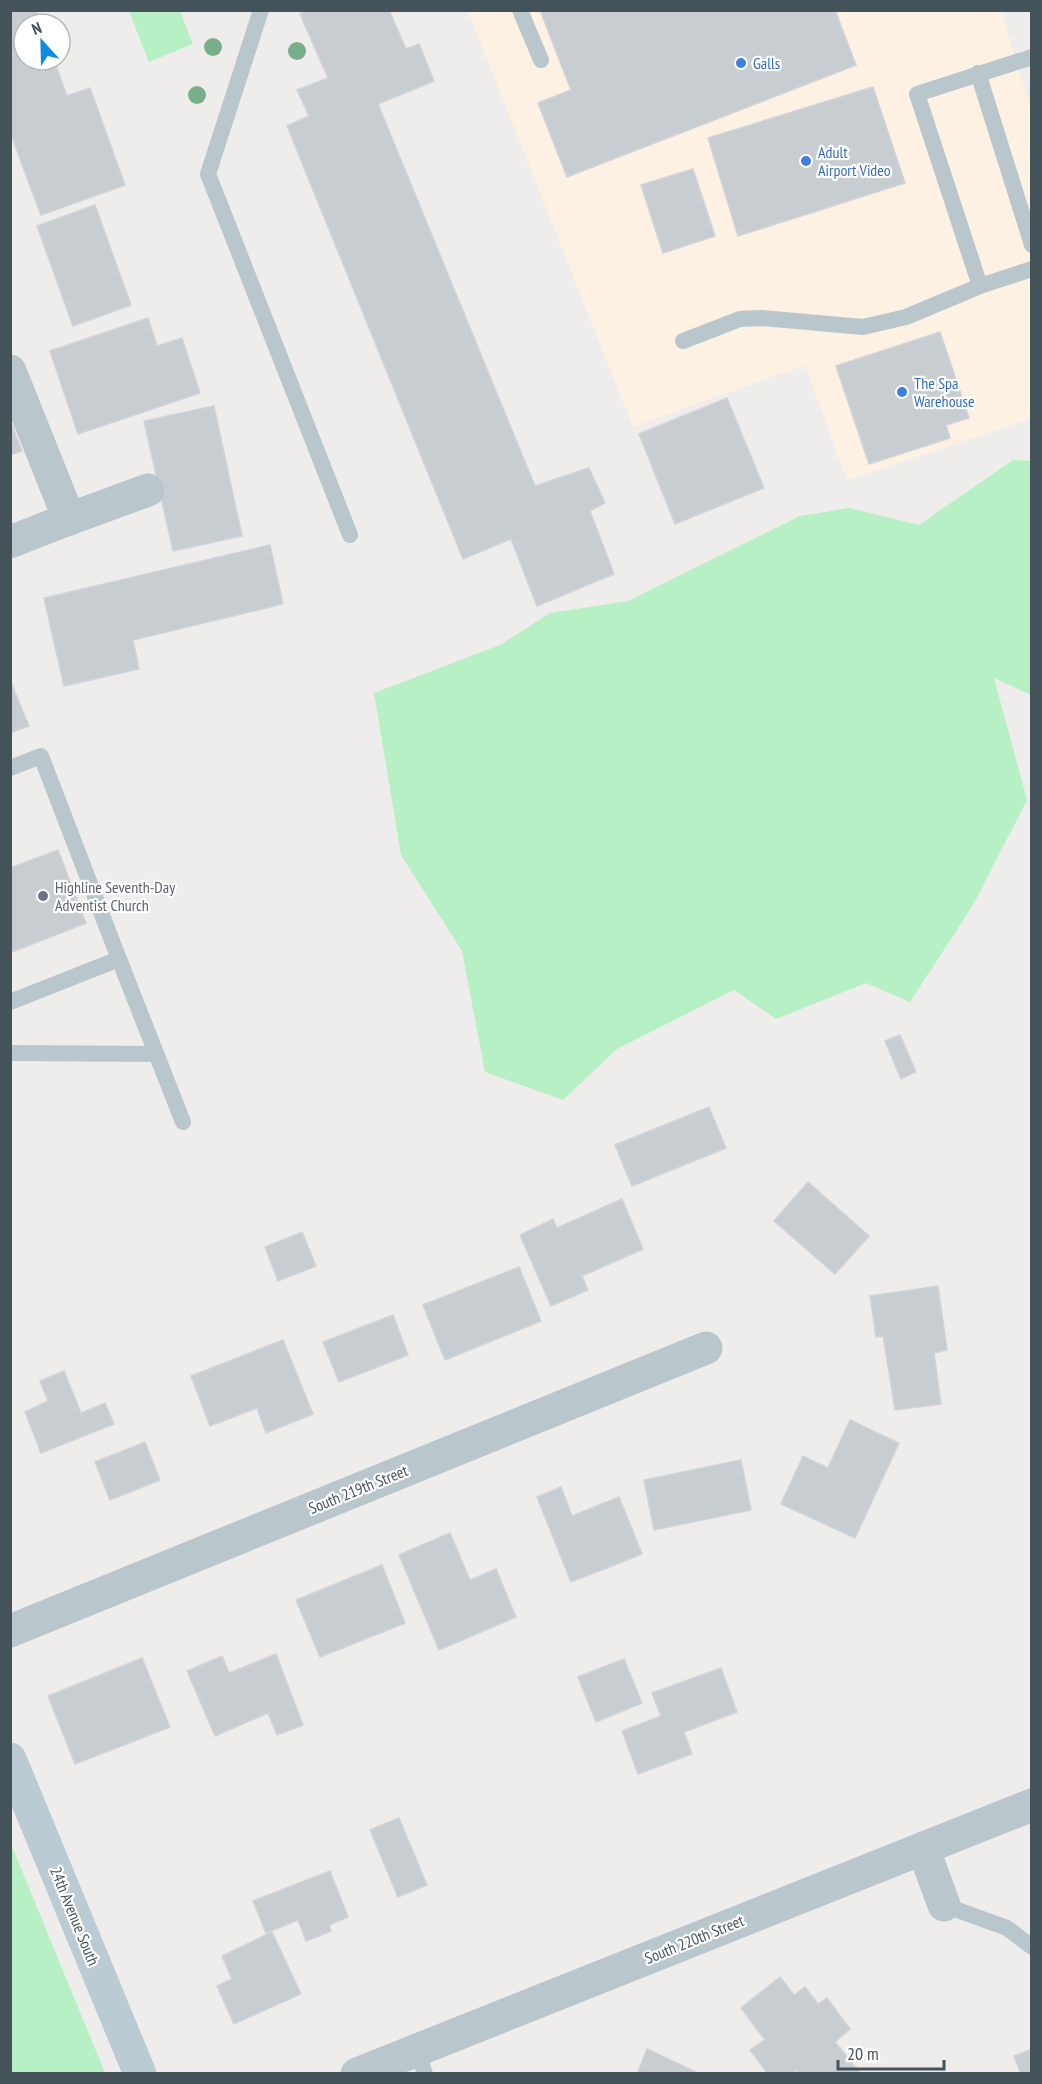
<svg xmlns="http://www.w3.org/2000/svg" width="1042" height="2084" font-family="'PT Sans Narrow',sans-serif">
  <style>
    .commercial { fill: #fcf1e3 }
    .green { fill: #b7f0c5 }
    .building { fill: #c8cdd1; stroke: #d0d3d8; stroke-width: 1.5 }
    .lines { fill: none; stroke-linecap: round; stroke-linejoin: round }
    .lane { stroke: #b9c6cc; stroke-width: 16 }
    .street { stroke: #b9c6cc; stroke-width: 33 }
    .secondary { stroke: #bbcbd4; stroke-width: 33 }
    .tree { fill: #76af8a }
    .shop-dot { fill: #3f7fe0; stroke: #fff; stroke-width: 2 }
    .worship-dot { fill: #6b7280; stroke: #fff; stroke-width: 2 }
    .labels { text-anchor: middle; stroke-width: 4.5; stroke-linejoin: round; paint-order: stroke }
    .shop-label { font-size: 16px; fill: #366cbe; stroke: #fff; text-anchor: start }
    .worship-label { font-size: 16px; fill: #5b616d; stroke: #fff; text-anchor: start }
    .street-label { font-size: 16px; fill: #44535a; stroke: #fff }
  </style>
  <rect width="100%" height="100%" fill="#efecec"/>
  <path class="commercial" d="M468 11H1001L1031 109V419L847 480 805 365 633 427Z"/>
  <g class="green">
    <path d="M129 11H180L193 44 149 62Z"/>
    <path d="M1013 460 1031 461V695L994 678 1027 800 973 905 910 1002 866 983 776 1019 734 990 617 1049 563 1100 485 1072 462 951 401 855 374 693 500 645 550 613 628 601 800 516 849 508 919 525Z"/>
    <path d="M11 1844 105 2073H11Z"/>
  </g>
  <g class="building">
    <path d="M10 10H36L41 24H24V60H54L67 96 90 88 125 185 41 215 10 132Z"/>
    <path d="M308 10H389L406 49 419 44 434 81 378 104 535 486 589 468 605 503 590 511 614 574 537 606 511 539 463 559 287 126 309 116 297 90 328 78 300 14Z"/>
    <path d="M540 10H835L856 65 567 177 538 103 571 90Z"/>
    <path d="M873 87 905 183 738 236 708 138Z"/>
    <path d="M693 169 715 236 663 253 641 185Z"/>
    <path d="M95 205 131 305 73 326 37 226Z"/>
    <path d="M148 318 157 346 182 338 200 393 78 434 50 351Z"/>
    <path d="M940 332 969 418 946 425 950 438 869 464 836 366Z"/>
    <path d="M727 398 764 488 675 524 639 434Z"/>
    <path d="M214 406 242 536 173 551 144 421Z"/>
    <path d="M10 420 22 451 10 455Z"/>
    <path d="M270 545 283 604 133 640 139 669 64 686 44 598Z"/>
    <path d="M10 680 29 726 10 733Z"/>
    <path d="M58 850 86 923 10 953V868Z"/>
    <path d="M900 1035 916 1072 901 1079 885 1041Z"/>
    <path d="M709 1107 726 1148 632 1186 615 1145Z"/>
    <path d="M808 1182 869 1236 835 1274 774 1221Z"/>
    <path d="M622 1199 643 1249 582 1276 588 1290 551 1306 520 1235 553 1219 557 1228Z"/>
    <path d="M302 1232 316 1266 278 1281 265 1247Z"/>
    <path d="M519 1267 541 1321 445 1360 423 1305Z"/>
    <path d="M938 1286 947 1350 934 1353 941 1404 895 1410 883 1336 876 1337 870 1296Z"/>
    <path d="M393 1315 408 1355 339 1382 323 1342Z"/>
    <path d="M283 1340 313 1414 266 1433 257 1408 210 1426 191 1376Z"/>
    <path d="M64 1371 81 1413 105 1403 114 1424 41 1453 25 1412 48 1401 40 1381Z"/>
    <path d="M850 1420 899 1443 855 1538 781 1504 803 1456 828 1468Z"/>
    <path d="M145 1442 160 1480 110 1500 95 1462Z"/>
    <path d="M741 1460 751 1510 654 1530 644 1480Z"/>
    <path d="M561 1487 572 1516 619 1497 642 1554 571 1582 537 1497Z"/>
    <path d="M450 1533 470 1580 496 1569 516 1617 439 1650 399 1555Z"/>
    <path d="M382 1565 405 1623 320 1657 296 1600Z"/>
    <path d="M276 1654 303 1725 277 1735 268 1713 215 1736 187 1671 222 1656 229 1673Z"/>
    <path d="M142 1658 170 1727 75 1764 48 1696Z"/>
    <path d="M624 1659 642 1703 596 1722 578 1677Z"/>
    <path d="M721 1668 737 1712 684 1732 692 1754 638 1774 622 1731 661 1716 652 1693Z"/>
    <path d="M399 1818 427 1885 398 1897 370 1830Z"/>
    <path d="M330 1871 348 1917 329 1925 331 1931 306 1941 298 1920 266 1933 253 1901Z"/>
    <path d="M272 1932 301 1994 234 2024 217 1986 232 1979 222 1956Z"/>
    <path d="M780 1977 794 1995 805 1987 818 2004 827 1998 850 2029 835 2042 860 2073 800 2074 797 2070 792 2074H768L750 2050 765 2040 741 2008Z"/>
    <path d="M647 2049 698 2073V2074H637Z"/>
    <path d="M1032 2049V2074H1021L1014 2056Z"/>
  </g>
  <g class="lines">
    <g class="lane">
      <path d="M261 10 208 174 350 535"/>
      <path d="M520 10 541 60"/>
      <path d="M1032 57 917 94 980 286 1032 269"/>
      <path d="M978 73 1032 245"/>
      <path d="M683 341 740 319 761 318 863 327 906 317 980 286"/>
      <path d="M10 768 41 756 119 959"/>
      <path d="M10 1002 119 959 183 1122"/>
      <path d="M10 1053 156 1054"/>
      <path d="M944 1905 1007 1928 1032 1947"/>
      <path d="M417 2050 425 2074"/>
    </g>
    <g class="street">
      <path d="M10 371 69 519 10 542"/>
      <path d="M69 519 148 490"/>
      <path d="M10 1631 706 1348"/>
      <path d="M923 1848 944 1905"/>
      <path d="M357 2074 1032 1805"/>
    </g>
    <path class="secondary" d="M10 1759 140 2074"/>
  </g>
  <g class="tree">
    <circle cx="213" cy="47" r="9"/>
    <circle cx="297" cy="51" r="9"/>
    <circle cx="197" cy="95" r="9"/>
  </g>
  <g class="shop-dot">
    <circle cx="741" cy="63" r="6"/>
    <circle cx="806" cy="161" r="6"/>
    <circle cx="902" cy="392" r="6"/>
  </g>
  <circle class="worship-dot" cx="43" cy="896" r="6"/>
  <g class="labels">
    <g class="shop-label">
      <text x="753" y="69">Galls</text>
      <text x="818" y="158">Adult<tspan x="818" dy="18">Airport Video</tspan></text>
      <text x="914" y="389">The Spa<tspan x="914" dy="18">Warehouse</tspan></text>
    </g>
    <g class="worship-label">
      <text x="55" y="893">Highline Seventh-Day<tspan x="55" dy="18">Adventist Church</tspan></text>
    </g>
    <g class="street-label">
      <text transform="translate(358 1489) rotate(-22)" y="6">South 219th Street</text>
      <text transform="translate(75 1916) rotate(68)" y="6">24th Avenue South</text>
      <text transform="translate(694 1939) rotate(-22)" y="6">South 220th Street</text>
    </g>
  </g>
  <rect width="1042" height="2084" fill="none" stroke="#44535a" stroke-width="24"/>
  <g transform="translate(42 42) rotate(338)"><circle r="28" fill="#ffffff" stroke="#b4babd" stroke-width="1.5"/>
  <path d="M0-4.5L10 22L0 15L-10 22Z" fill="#118ae4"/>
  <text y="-9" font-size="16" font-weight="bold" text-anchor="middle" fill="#44535a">N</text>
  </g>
  <path d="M838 2060v9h106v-9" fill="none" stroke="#44535a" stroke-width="3"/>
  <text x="847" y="2060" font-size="18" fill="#44535a" stroke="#ffffff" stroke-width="4.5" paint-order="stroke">20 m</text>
</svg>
